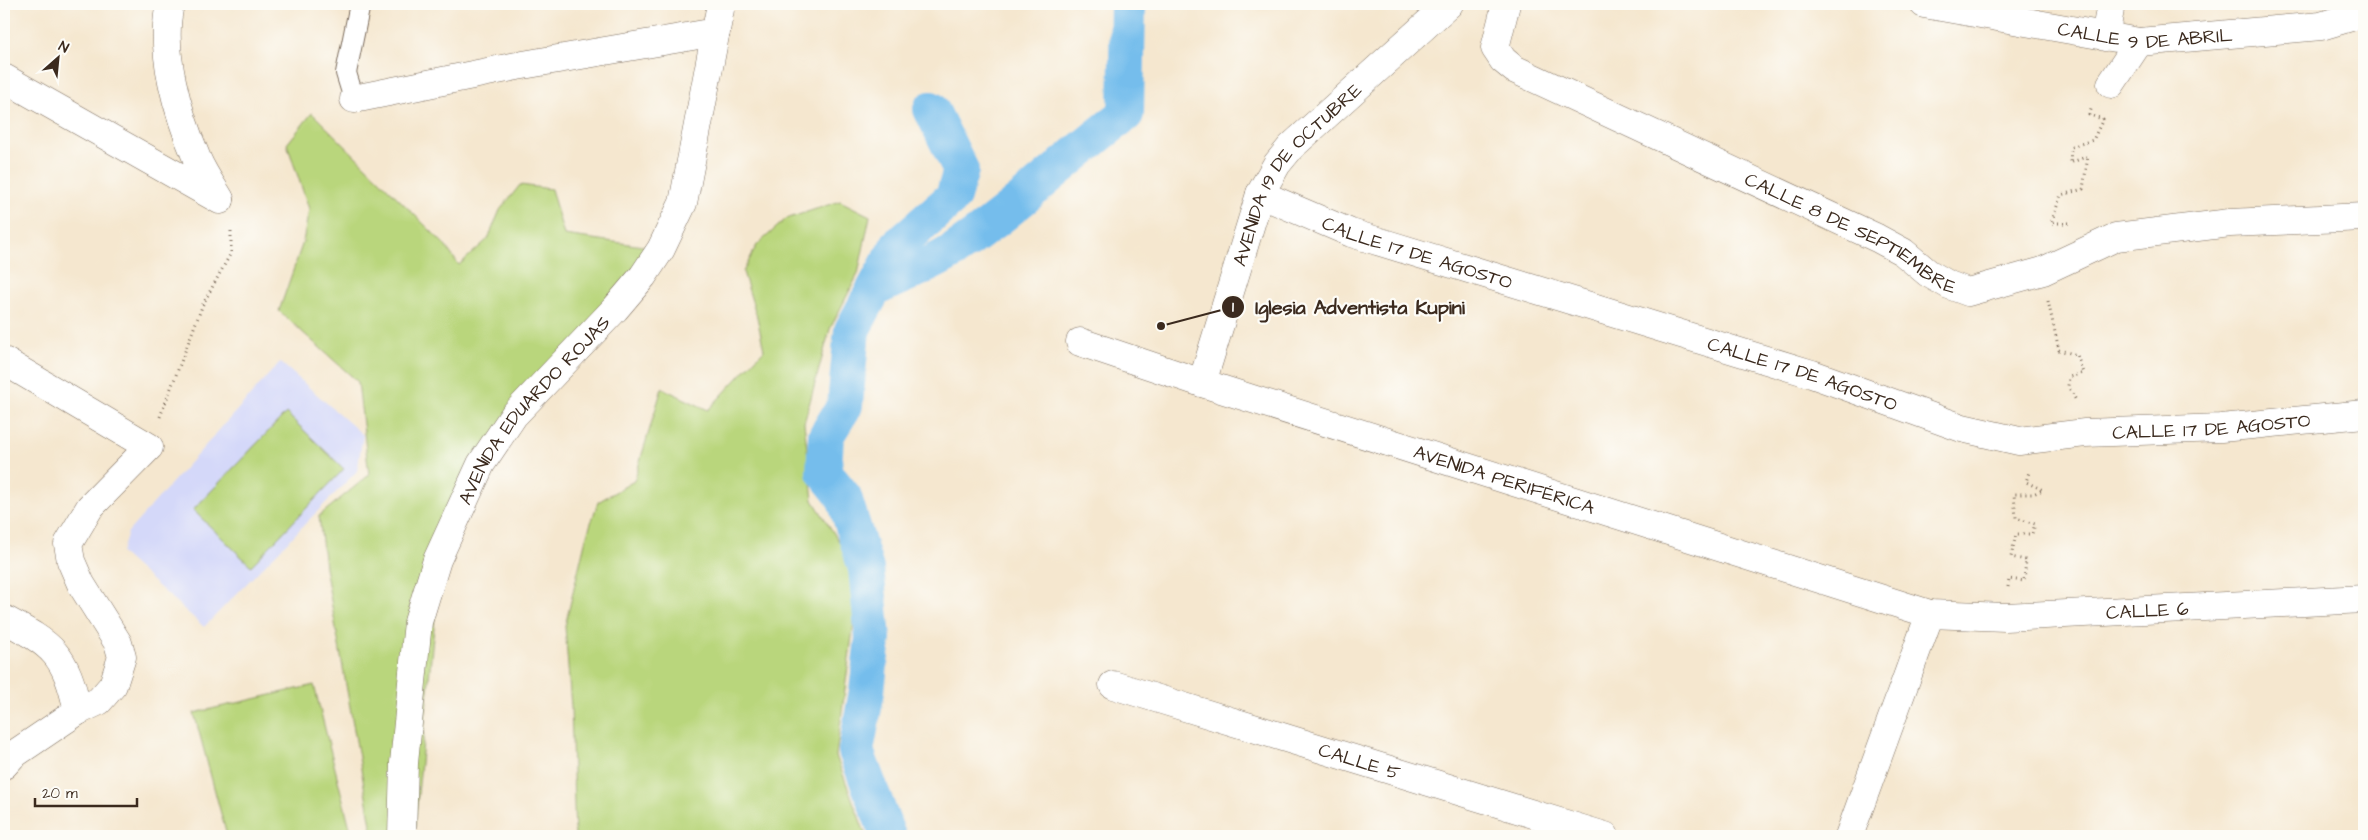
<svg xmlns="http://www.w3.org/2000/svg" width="2368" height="840" font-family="'Architects Daughter',sans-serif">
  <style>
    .built { fill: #d4d8f9 }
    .green { fill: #b9d67c; stroke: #7a804d }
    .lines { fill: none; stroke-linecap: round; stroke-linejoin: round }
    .canal { stroke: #74bdec; stroke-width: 36 }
    .pedestrian-casing { stroke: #7c6c5c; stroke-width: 22 }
    .minor-casing { stroke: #7c6c5c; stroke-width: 29 }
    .path { stroke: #7c6c5c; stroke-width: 3; stroke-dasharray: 1 4; stroke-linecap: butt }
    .pedestrian { stroke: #fff; stroke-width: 20 }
    .minor { stroke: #fff; stroke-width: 28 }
    .labels { text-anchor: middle; stroke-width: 4.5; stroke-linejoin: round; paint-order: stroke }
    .street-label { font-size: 19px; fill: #3b2a1e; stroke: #fdfcf7 }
    .leader { fill: none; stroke: #3b2a1e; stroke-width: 2 }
    .callout-dot { fill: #3b2a1e; stroke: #fdfcf7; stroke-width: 2 }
    .mark-label { font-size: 15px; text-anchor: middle; font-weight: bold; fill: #fff }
    .callout-label { font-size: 20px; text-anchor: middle; font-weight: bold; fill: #3b2a1e; stroke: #fdfcf7; stroke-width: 4.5; stroke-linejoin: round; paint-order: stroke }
  </style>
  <rect width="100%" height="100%" fill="#fdfcf7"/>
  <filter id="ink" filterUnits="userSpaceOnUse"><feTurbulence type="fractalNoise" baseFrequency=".02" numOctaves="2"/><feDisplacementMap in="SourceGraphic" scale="10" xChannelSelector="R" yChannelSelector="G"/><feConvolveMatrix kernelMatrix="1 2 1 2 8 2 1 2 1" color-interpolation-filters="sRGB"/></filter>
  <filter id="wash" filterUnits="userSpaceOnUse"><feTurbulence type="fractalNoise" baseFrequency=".0096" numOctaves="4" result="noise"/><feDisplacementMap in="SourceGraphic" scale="20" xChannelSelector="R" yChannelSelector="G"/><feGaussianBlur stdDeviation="1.12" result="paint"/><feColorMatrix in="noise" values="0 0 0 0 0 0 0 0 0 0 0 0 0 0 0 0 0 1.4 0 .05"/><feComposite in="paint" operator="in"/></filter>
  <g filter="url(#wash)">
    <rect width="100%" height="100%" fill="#f5e7cf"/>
    <path class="built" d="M280 362 363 435 357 471 204 627 121 553 128 532Z"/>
    <g class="green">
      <path d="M312 113 443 243 459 265 488 239 500 210 520 185 551 189 564 235 650 247 514 428 440 564 414 836H373L325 567 319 516 369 475 358 382 279 311 303 242 309 209 287 144Z"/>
      <path d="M840 201 870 216 858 274 830 329 804 423 813 500 850 559 855 614 836 756 866 836H575L571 707 565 626 586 538 598 502 634 481 662 388 708 410 764 350 757 317 743 272 757 245 786 219Z"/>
      <path d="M286 413 344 469 251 566 193 510Z"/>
      <path d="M314 685 352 836H227L194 713Z"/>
    </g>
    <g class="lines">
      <g class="canal">
        <path d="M875 289C900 276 930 266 953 251 1015 210 1067 158 1126 114L1128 4"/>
        <path d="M888 836 856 751 867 691 873 638 866 569 844 497 824 472 826 436 845 405 852 330 898 245 953 197 961 170 931 109"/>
      </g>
    </g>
  </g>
  <g filter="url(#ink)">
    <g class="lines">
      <defs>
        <path id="pedestrian" d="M354 99 346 73 360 4"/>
        <g id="minor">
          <path d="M170 4C159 52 178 114 197 159 203 173 212 186 220 199"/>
          <path id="s1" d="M1506 4 1495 48 1503 60 1514 69 1877 238 1903 252 1928 273 1949 285 1968 292 2043 271 2116 237 2230 223 2364 217"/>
          <path id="s2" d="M1924 4 2139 42 2321 26 2364 13"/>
          <path d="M2105 37 2111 4"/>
          <path d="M4 78 220 200"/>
          <path d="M2111 84 2139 42"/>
          <path d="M354 99 517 66 716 32"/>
          <path id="s3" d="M1260 194 1351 233 1812 374 1962 428 2019 441 2085 433 2221 428 2364 414"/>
          <path id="s4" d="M1080 342 1202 383 1930 614 2005 617 2364 599"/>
          <path d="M4 361 149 447 90 507 68 544 71 561 81 584 118 643 122 657 113 685 99 701 78 711"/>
          <path id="s5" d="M1202 383 1260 194 1277 164 1291 147 1449 4"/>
          <path d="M4 619C54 646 65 653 78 711L13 755 4 765"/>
          <path id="s6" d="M1113 685 1605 836"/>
          <path id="s7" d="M402 836 404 763 418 622 437 560 481 464 514 415 615 309 643 276 661 249 683 203 721 4"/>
          <path d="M1849 836 1930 614"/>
        </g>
      </defs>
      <use href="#pedestrian" class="pedestrian-casing"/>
      <use href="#minor" class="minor-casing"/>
      <g class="path">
        <path d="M2069 223H2051L2061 195 2083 189 2088 156 2070 163 2071 147 2093 140 2103 119 2089 115 2092 107"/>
        <path d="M2048 301 2059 350 2077 355 2083 373 2069 377 2068 386 2077 402"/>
        <path d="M160 417 203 304 231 253V228"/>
        <path d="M2008 587 2009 579 2024 581 2026 560 2011 557 2016 534H2032L2035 524 2016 518 2014 494H2033L2043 490 2026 482 2029 472"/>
      </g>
      <use href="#pedestrian" class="pedestrian"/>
      <use href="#minor" class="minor"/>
    </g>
  </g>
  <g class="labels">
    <g class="street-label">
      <text dy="7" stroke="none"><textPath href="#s2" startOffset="224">CALLE 9 DE ABRIL</textPath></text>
      <text dy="7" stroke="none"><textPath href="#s5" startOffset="234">AVENIDA 19 DE OCTUBRE</textPath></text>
      <text dy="7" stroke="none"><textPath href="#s1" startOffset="449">CALLE 8 DE SEPTIEMBRE</textPath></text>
      <text dy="7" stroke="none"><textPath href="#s3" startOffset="168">CALLE 17 DE AGOSTO</textPath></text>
      <text dy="7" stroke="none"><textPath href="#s3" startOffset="572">CALLE 17 DE AGOSTO</textPath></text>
      <text dy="7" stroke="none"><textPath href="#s7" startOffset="460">AVENIDA EDUARDO ROJAS</textPath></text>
      <text dy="7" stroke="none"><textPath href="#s3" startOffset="992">CALLE 17 DE AGOSTO</textPath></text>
      <text dy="7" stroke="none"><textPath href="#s4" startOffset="446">AVENIDA PERIFÉRICA</textPath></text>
      <text dy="7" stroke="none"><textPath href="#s4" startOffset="1110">CALLE 6</textPath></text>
      <text dy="7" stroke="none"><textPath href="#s6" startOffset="258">CALLE 5</textPath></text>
    </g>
  </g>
  <path class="leader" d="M1161 326L1233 307"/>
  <g class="callout-dot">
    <circle cx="1161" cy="326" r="5"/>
    <circle cx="1233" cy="307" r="12"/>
  </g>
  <g class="mark-label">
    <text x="1233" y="312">1</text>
  </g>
  <g class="callout-label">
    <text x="1360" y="314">Iglesia Adventista Kupini</text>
  </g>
  <rect width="2368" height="840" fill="none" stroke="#fdfcf7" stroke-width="20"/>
  <g transform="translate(58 58) rotate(27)" stroke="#fdfcf7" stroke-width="4" paint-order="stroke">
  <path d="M0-4L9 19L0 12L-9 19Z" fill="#3b2a1e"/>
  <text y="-8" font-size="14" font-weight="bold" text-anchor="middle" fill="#3b2a1e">N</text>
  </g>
  <path d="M35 798v8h102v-8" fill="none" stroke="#3b2a1e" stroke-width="2.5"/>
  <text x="42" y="798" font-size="15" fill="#3b2a1e" stroke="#fdfcf7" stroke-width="4" paint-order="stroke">20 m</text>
</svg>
